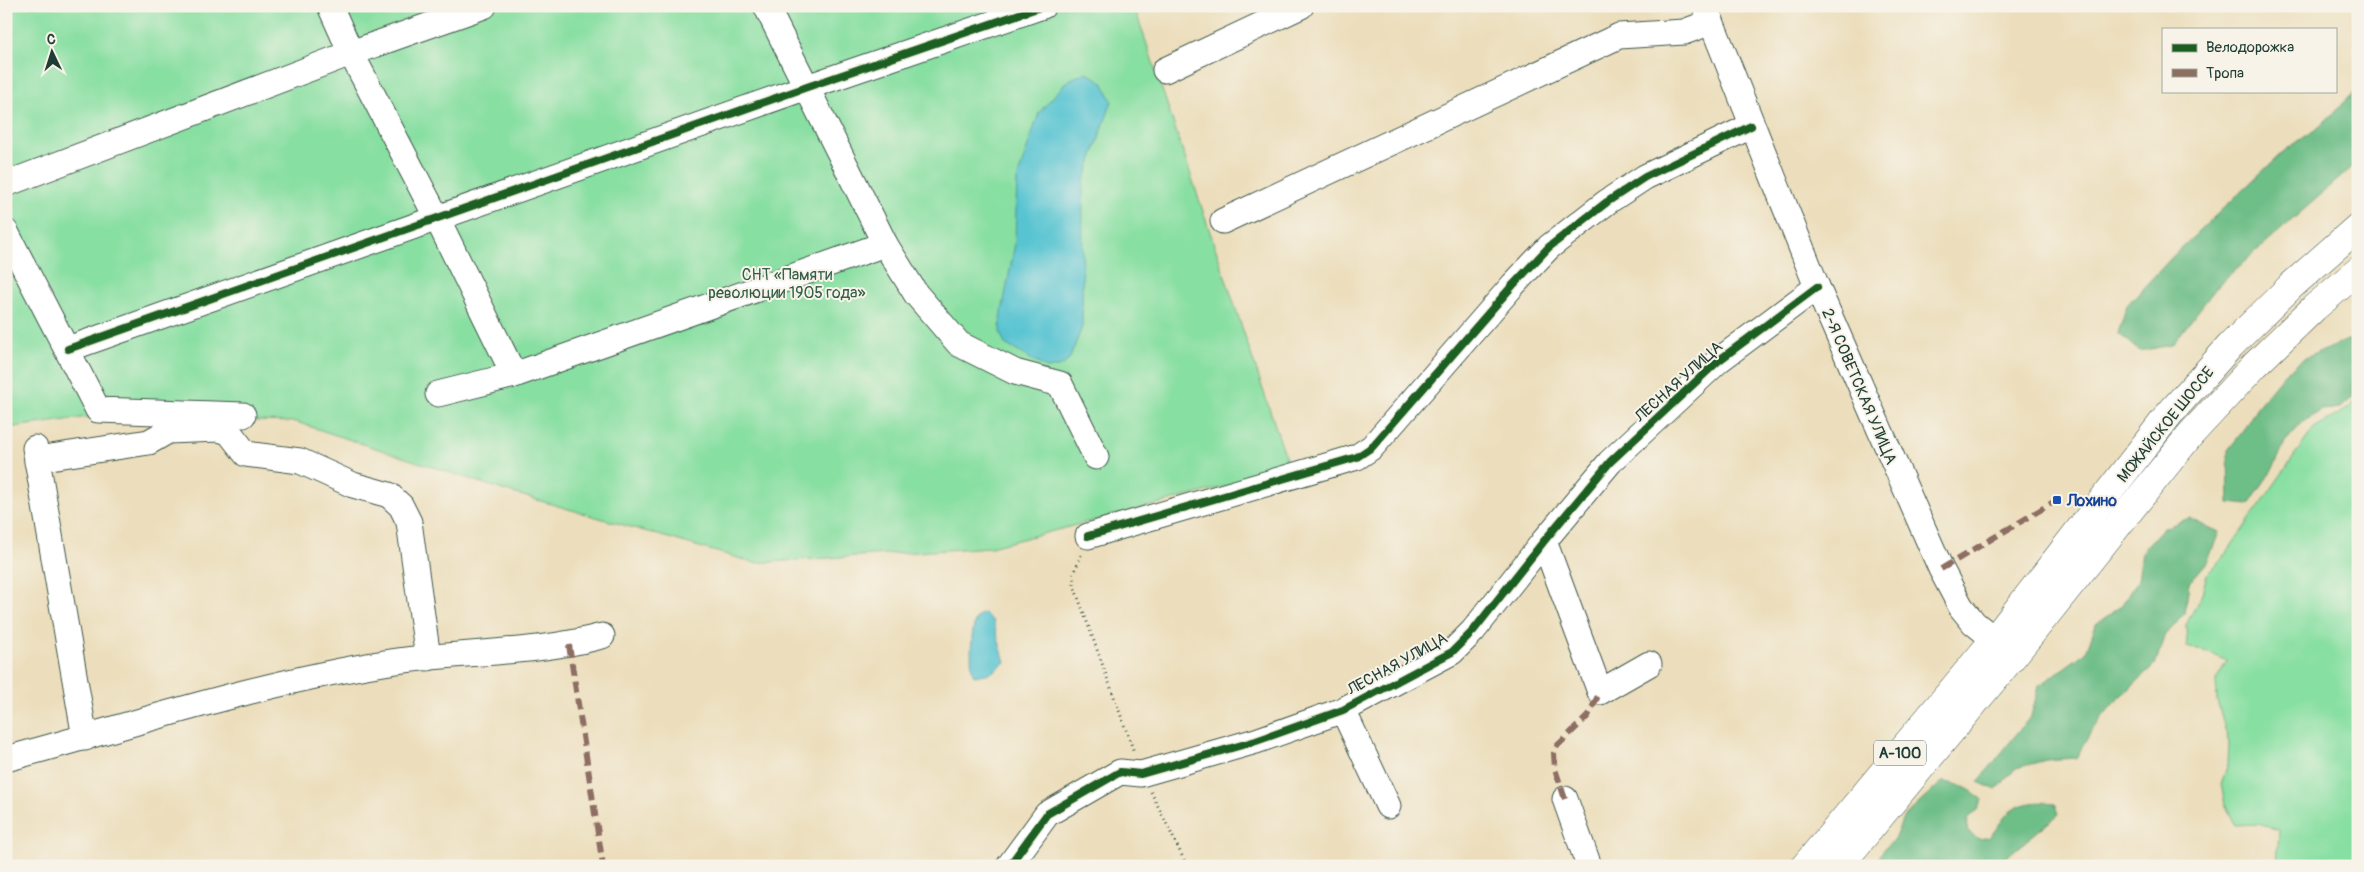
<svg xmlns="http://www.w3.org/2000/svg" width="2364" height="872" font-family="Pangolin,sans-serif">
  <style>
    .green { fill: #88dfa2; stroke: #548e6b }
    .forest { fill: #6ebe88; stroke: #467e5e }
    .water { fill: #59c4d2; stroke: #3c8083 }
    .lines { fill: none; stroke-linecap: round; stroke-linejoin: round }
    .minor-casing { stroke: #3e5548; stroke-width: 27 }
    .major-casing { stroke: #3e5548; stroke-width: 29 }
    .path { stroke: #3e5548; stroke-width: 3; stroke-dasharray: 1 4; stroke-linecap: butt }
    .minor { stroke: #fff; stroke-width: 25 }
    .major { stroke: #fff; stroke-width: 28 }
    .quiet { stroke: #8d6e63; stroke-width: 6; stroke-dasharray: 12 6; stroke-linecap: butt }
    .cycleway-casing { stroke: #f7f3e8; stroke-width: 11 }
    .cycleway { stroke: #1b5e20; stroke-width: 8 }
    .transit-dot { fill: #1a4fb4; stroke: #f7f3e8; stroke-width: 2 }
    .labels { text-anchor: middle; stroke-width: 4; stroke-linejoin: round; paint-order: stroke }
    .shield { fill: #f7f3e8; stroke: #60746a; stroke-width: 1 }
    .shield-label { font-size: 15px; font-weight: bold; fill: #1f3d34 }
    .park-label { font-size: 16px; fill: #345d4a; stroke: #f7f3e8 }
    .street-label { font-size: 16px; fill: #1f3d34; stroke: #f7f3e8 }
    .transit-label { font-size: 16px; font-weight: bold; fill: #164399; stroke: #f7f3e8; text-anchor: start }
  </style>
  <rect width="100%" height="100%" fill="#f7f3e8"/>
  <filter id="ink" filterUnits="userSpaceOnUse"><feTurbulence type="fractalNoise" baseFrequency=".02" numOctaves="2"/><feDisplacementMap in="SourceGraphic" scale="10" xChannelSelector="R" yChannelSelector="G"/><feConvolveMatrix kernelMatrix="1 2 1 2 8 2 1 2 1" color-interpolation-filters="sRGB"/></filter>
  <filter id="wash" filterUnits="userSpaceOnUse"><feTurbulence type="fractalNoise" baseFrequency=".0096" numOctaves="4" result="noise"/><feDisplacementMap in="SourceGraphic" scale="20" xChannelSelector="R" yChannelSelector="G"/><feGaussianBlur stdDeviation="1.12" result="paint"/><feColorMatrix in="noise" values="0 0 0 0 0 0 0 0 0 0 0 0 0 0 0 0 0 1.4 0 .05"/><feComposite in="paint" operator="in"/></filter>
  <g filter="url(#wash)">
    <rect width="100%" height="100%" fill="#ecdebc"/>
    <g class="green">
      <path d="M6 6H1134L1290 470 991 547 755 563 506 491 296 422 89 417 6 428Z"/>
      <path d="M2358 398V866H2277L2279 830 2258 824 2235 825 2225 805 2221 784 2228 764 2229 743 2217 701 2216 680 2227 661 2207 652 2187 646 2186 625 2202 594 2207 574 2222 559 2314 428 2351 407Z"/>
    </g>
    <g class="forest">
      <path d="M2358 89V162L2219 284 2172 345 2139 351 2118 333 2127 305 2176 253 2284 151 2319 127Z"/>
      <path d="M2358 320V381L2353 384V397L2341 408 2322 410 2303 422 2285 442 2275 465 2249 505 2229 503 2228 450 2243 431 2256 408 2284 374 2303 359 2355 337 2354 324Z"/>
      <path d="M2189 518 2219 532 2208 561 2189 583 2185 613 2164 637 2155 665 2112 705 2092 730 2076 758 2046 760 2016 768 1996 790 1978 782 2031 716 2039 686 2086 652 2096 624 2121 606 2138 580 2142 551 2162 529Z"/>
      <path d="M1942 782C1957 783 1971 788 1982 800L1977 810 1968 819 1967 831 1979 839 1990 837C1995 831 1999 824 2004 818 2016 802 2037 801 2055 803L2059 814 1995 866H1872L1879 858 1884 848 1894 840 1903 818Z"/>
    </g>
    <g class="water">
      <path d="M1086 72 1103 82 1112 101 1083 184 1082 327 1069 360 1061 366 1048 369 1005 344 1000 332 1001 317 1015 243 1017 179 1039 113 1067 81Z"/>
      <path d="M985 613 993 621 1005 662 991 673 974 676C969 666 971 630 976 619 978 615 981 614 985 613Z"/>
    </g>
  </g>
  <g filter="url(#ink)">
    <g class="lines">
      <defs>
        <g id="minor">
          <path d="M330 6 351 53 437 218 514 375"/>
          <path d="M766 6 885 244 916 294 959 344 1015 372 1060 384 1096 457"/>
          <path d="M1705 6 1817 287 1941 569 1961 607 1974 623 2010 652"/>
          <path d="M1165 70 1301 6"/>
          <path d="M6 184 351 53 484 6"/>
          <path d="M1223 221 1619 36 1684 32 1711 22"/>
          <path d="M6 232 98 410 243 415"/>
          <path d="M68 349 807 87 1043 6"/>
          <path d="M438 394 514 375 885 244"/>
          <path d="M35 448 85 738"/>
          <path d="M37 462 44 458 149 442 168 431 218 429 229 432 246 454 300 461 353 485 389 495 401 506 409 522 428 658"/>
          <path d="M1088 536 1357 457 1372 447 1513 285 1549 247 1607 202 1645 177 1751 126"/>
          <path d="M1544 541 1600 692 1649 664"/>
          <path d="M1343 710 1388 806"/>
          <path d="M6 759C132 725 255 684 384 663 456 651 531 655 602 636"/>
          <path d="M1565 799 1589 866"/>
          <path d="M1009 866 1047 814 1120 772 1141 774 1256 741 1343 710 1452 652 1473 631 1544 541 1610 462 1718 361 1817 287"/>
        </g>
        <g id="major">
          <path d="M1805 866 1994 640 2170 413 2231 345 2291 286 2358 227"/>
          <path d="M1839 866 2014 655 2190 435 2255 365 2314 308 2358 271"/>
        </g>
      </defs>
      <use href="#minor" class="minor-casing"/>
      <use href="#major" class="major-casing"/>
      <g class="path">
        <path d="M1081 555 1074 574V586L1134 752"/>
        <path d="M1151 792 1187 866"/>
      </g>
      <use href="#minor" class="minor"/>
      <use href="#major" class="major"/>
      <g class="quiet">
        <path d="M1941 569 2057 500"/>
        <path d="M569 645 603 866"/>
        <path d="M1565 799 1555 769 1554 753 1557 746 1588 716 1600 692"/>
      </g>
      <defs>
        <g id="cycleway">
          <path d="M68 349 807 87 1043 6"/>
          <path d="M1088 536 1357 457 1372 447 1513 285 1549 247 1607 202 1645 177 1751 126"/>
          <path d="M1009 866 1047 814 1120 772 1141 774 1256 741 1343 710 1452 652 1473 631 1544 541 1610 462 1718 361 1817 287"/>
        </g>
      </defs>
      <use href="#cycleway" class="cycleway-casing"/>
      <use href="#cycleway" class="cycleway"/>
    </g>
  </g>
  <rect class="transit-dot" x="2052" y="495" width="10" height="10" rx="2.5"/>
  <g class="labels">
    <rect class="shield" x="1874" y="740.5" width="52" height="25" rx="4"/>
    <g class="shield-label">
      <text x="1900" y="758">А-100</text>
    </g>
    <g class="park-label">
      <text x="787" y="280">СНТ «Памяти<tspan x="787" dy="18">революции 1905 года»</tspan></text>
    </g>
    <g class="street-label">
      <text transform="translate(1678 381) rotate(-42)" y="6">ЛЕСНАЯ УЛИЦА</text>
      <text transform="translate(1860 386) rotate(67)" y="6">2-Я СОВЕТСКАЯ УЛИЦА</text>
      <text transform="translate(2165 424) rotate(-51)" y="6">МОЖАЙСКОЕ ШОССЕ</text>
      <text transform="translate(1397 663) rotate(-29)" y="6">ЛЕСНАЯ УЛИЦА</text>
    </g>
    <g class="transit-label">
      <text x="2067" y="506">Лохино</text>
    </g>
  </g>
  <rect width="2364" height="872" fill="none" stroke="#f7f3e8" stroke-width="25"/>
  <rect x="2162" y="28" width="175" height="65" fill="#f7f3e8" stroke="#a1aaa0"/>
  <rect x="2172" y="44" width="25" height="8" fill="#1b5e20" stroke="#a1aaa0"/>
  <text x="2206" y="52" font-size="15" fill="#1f3d34">Велодорожка</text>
  <rect x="2172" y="69" width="25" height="8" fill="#8d6e63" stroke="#a1aaa0"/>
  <text x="2206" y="78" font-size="15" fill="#1f3d34">Тропа</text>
  <g transform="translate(52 52) rotate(356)" stroke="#f7f3e8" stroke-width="4" paint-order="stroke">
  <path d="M0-4L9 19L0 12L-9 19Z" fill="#1f3d34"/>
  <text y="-8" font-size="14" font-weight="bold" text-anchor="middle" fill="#1f3d34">С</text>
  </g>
</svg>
